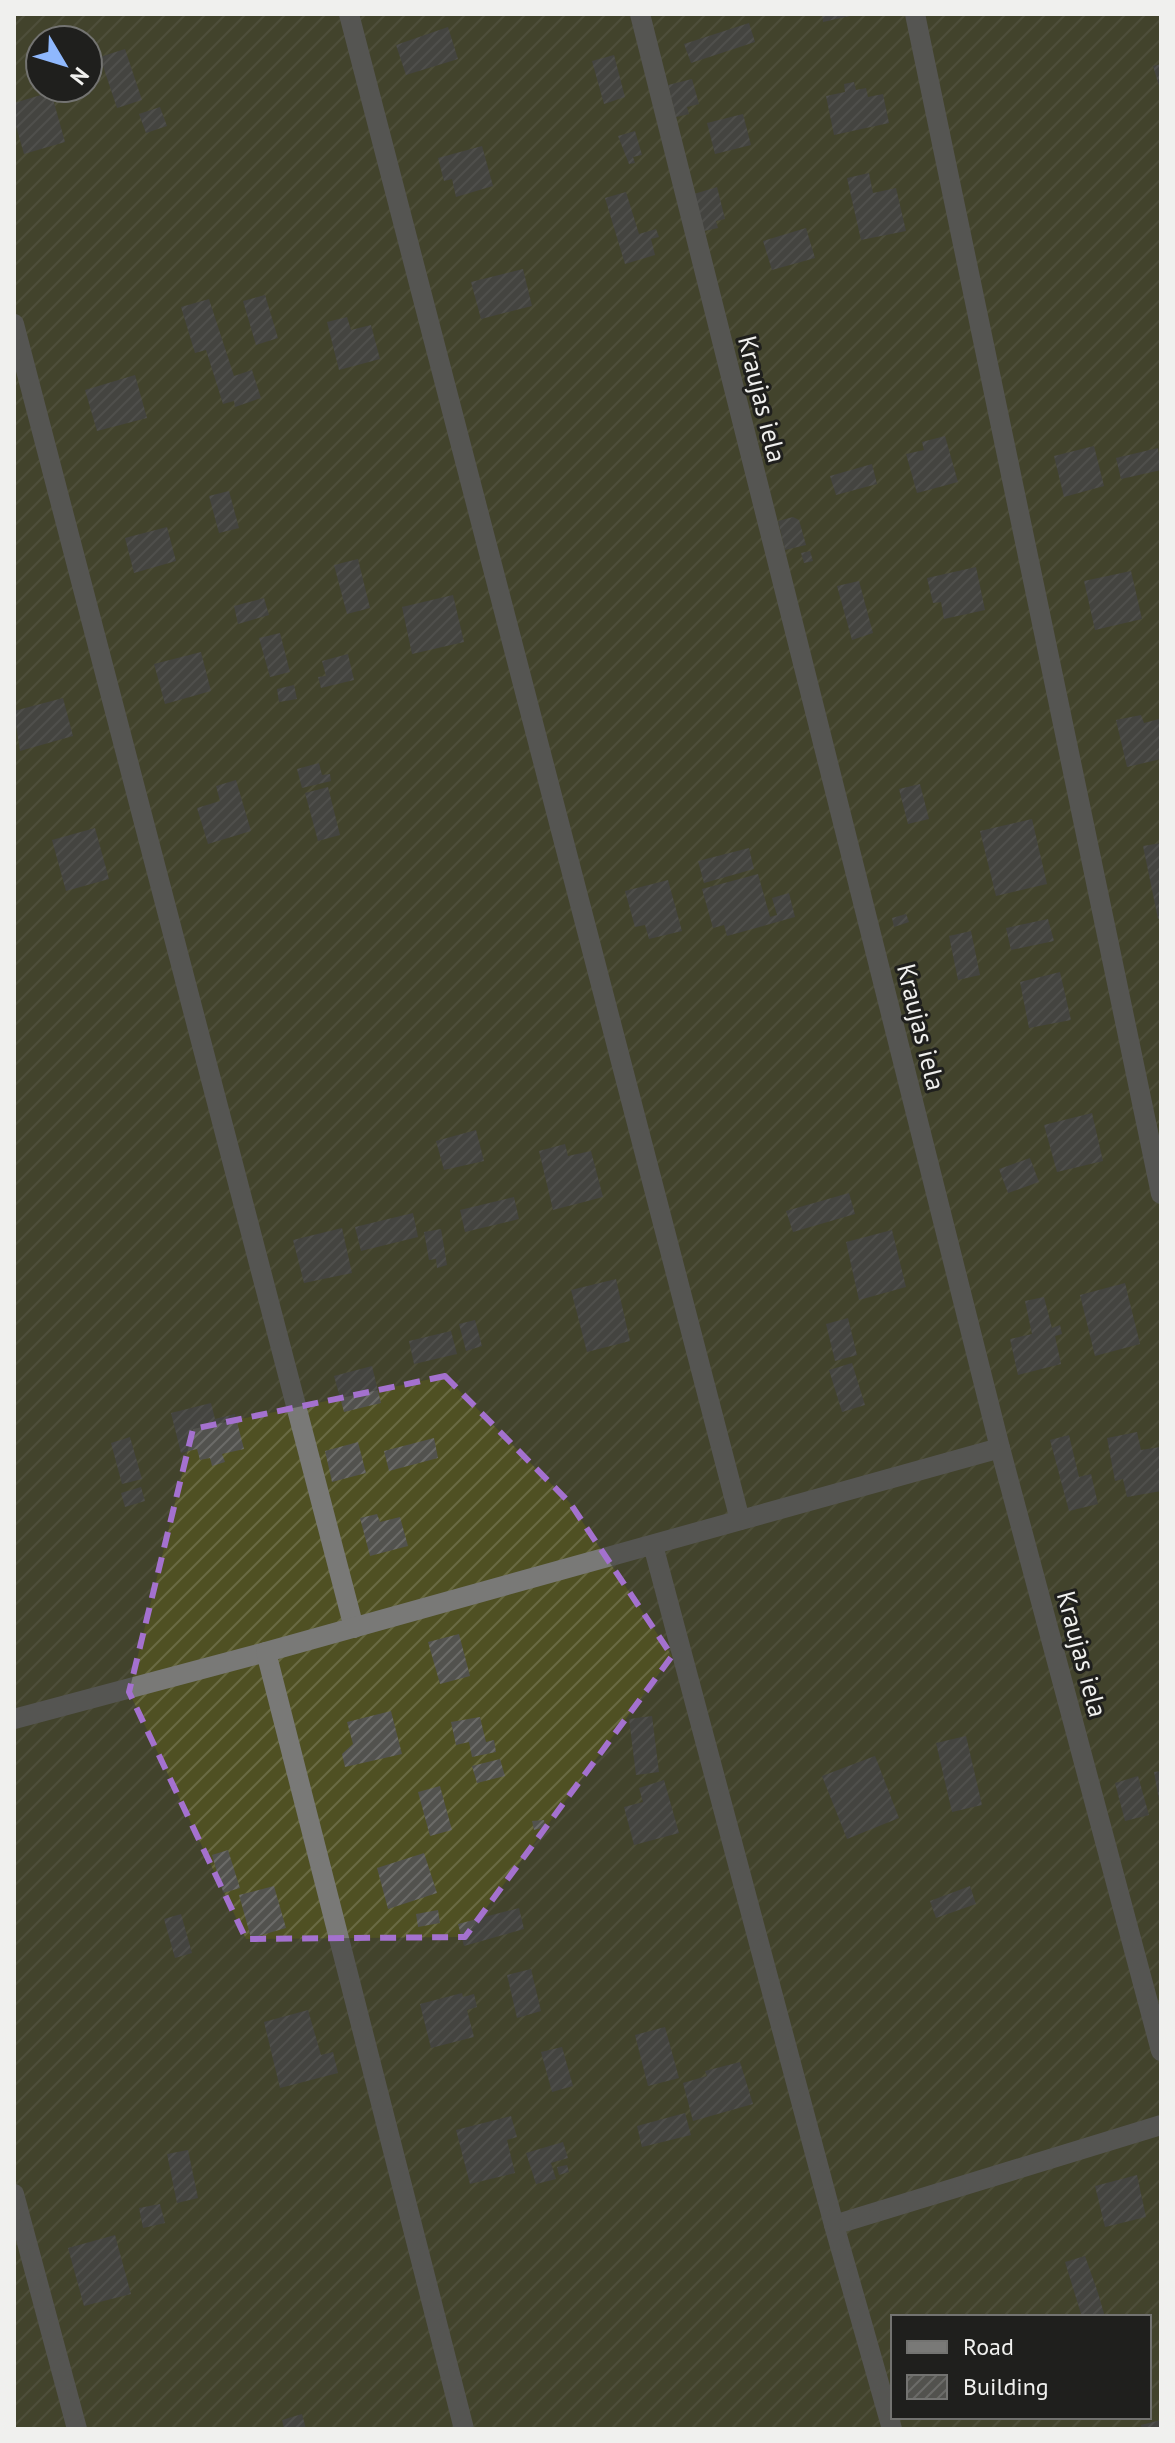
<svg xmlns="http://www.w3.org/2000/svg" width="1175" height="2443" font-family="'PT Sans',sans-serif">
  <style>
    .garden { fill: url(#garden-furrows); fill-rule: evenodd }
    .building { fill: url(#building-hatch) }
    .lines { fill: none; stroke-linecap: round; stroke-linejoin: round }
    .minor { stroke: #797977; stroke-width: 20 }
    .marked { fill: none; stroke: #a471cf; stroke-width: 6; stroke-dasharray: 16 10; stroke-linejoin: round }
    .labels { text-anchor: middle; stroke-width: 6; stroke-linejoin: round; paint-order: stroke }
    .street-label { font-size: 26px; fill: #f0f0ee; stroke: #1f1f1d }
  </style>
  <defs>
    <pattern id="garden-furrows" width="10" height="10" patternUnits="userSpaceOnUse" patternTransform="scale(2)"><rect width="10" height="10" fill="#4f5023"/><path d="M-1 1l2-2M0 10L10 0M9 11l2-2" fill="none" stroke="#696a43"/></pattern>
    <pattern id="building-hatch" width="6" height="6" patternUnits="userSpaceOnUse" patternTransform="scale(2)"><rect width="6" height="6" fill="#52524e"/><path d="M-1 1l2-2M0 6l6-6M5 7l2-2" fill="none" stroke="#6b6b68"/></pattern>
  </defs>
  <rect width="100%" height="100%" fill="#383834"/>
  <path class="garden" d="M14 14H1161V2429H14ZM40 40H88V88H40ZM893 2317H1149V2417H893Z"/>
  <g class="building">
    <path d="M822 14H854V15L823 22Z"/>
    <path d="M749 23 755 42 691 63 684 44Z"/>
    <path d="M448 27 458 59 406 75 396 45Z"/>
    <path d="M125 49 142 100 117 108 100 57Z"/>
    <path d="M614 55 625 97 604 104 592 61Z"/>
    <path d="M95 59 100 75 88 79V61Z"/>
    <path d="M1161 64V89H1160L1153 66Z"/>
    <path d="M692 79 699 104 687 107 689 114 676 117 668 85Z"/>
    <path d="M854 82 856 90 866 88 868 97 883 94 889 123 834 135 826 96 845 92 844 84Z"/>
    <path d="M51 92 65 142 24 154 14 119V103Z"/>
    <path d="M160 107 167 126 146 133 139 114Z"/>
    <path d="M743 114 751 145 715 154 707 123Z"/>
    <path d="M635 131 642 155 633 157 635 163 629 164 618 136Z"/>
    <path d="M482 146 493 186 456 197 452 179 444 181 438 158Z"/>
    <path d="M869 173 873 193 896 188 906 231 861 240 847 178Z"/>
    <path d="M717 187 725 219 716 221 718 228 704 231 694 194Z"/>
    <path d="M626 192 639 234 656 229 659 237 651 239 655 255 625 264 605 198Z"/>
    <path d="M806 228 815 258 772 270 763 241Z"/>
    <path d="M523 269 532 306 481 319 471 282Z"/>
    <path d="M265 295 278 338 256 345 243 301Z"/>
    <path d="M209 299 234 376 252 370 261 398 235 407 234 401 223 404 206 350 195 353 181 307Z"/>
    <path d="M347 317 351 330 371 325 380 359 339 370 327 322Z"/>
    <path d="M135 375 147 418 97 431 85 390Z"/>
    <path d="M945 436 958 482 917 493 906 454 924 450 922 442Z"/>
    <path d="M1094 446 1104 486 1064 497 1054 456Z"/>
    <path d="M1158 448 1161 470 1121 479 1116 458Z"/>
    <path d="M872 464 877 484 836 495 830 476Z"/>
    <path d="M229 491 239 528 219 533 209 496Z"/>
    <path d="M793 517 799 520 806 545 785 550 778 521Z"/>
    <path d="M167 527 176 561 134 573 125 538Z"/>
    <path d="M810 551 813 561 804 563 801 553Z"/>
    <path d="M358 559 370 608 347 614 334 565Z"/>
    <path d="M976 567 985 610 944 619 941 602 933 603 927 578Z"/>
    <path d="M1131 571 1142 619 1095 630 1084 581Z"/>
    <path d="M859 581 873 633 852 640 837 586Z"/>
    <path d="M453 595 464 642 412 654 402 607Z"/>
    <path d="M264 598 269 615 238 624 234 606Z"/>
    <path d="M280 633 290 672 270 677 259 638Z"/>
    <path d="M201 652 211 691 165 704 154 664Z"/>
    <path d="M348 654 354 680 321 688 318 677 326 676 322 661Z"/>
    <path d="M294 685 297 699 279 702 277 689Z"/>
    <path d="M63 698 73 736 20 751 14 711Z"/>
    <path d="M1141 715 1144 723 1159 719 1161 759 1127 767 1116 720Z"/>
    <path d="M319 763 322 775 330 774 331 781 302 788 297 769Z"/>
    <path d="M236 780 251 831 208 844 197 808 220 801 216 786Z"/>
    <path d="M920 784 929 819 908 824 899 789Z"/>
    <path d="M328 787 340 835 318 841 305 793Z"/>
    <path d="M1032 819 1047 884 996 896 980 831Z"/>
    <path d="M95 828 109 879 66 891 52 840Z"/>
    <path d="M1161 843V918L1158 919 1143 846Z"/>
    <path d="M749 848 754 869 704 883 698 861Z"/>
    <path d="M758 874 770 917 777 915 772 898 789 893 795 917 727 936 724 925 713 928 702 889Z"/>
    <path d="M668 880 682 931 649 939 645 925 635 927 625 891Z"/>
    <path d="M906 914 909 922 894 927 892 918Z"/>
    <path d="M1048 919 1054 941 1011 950 1006 928Z"/>
    <path d="M971 931 980 975 958 980 949 936Z"/>
    <path d="M1060 972 1071 1020 1029 1028 1020 982Z"/>
    <path d="M1092 1113 1103 1161 1057 1172 1044 1125Z"/>
    <path d="M476 1130 484 1161 444 1170 436 1141Z"/>
    <path d="M565 1144 568 1156 591 1151 603 1197 553 1210 539 1151Z"/>
    <path d="M1030 1158 1039 1182 1008 1193 999 1169Z"/>
    <path d="M849 1193 855 1214 793 1232 786 1211Z"/>
    <path d="M514 1197 519 1219 465 1232 460 1210Z"/>
    <path d="M413 1213 418 1237 361 1251 355 1227Z"/>
    <path d="M342 1228 352 1273 304 1283 293 1240Z"/>
    <path d="M441 1229 447 1265 437 1268 436 1259 429 1260 424 1232Z"/>
    <path d="M892 1230 906 1287 859 1300 846 1242Z"/>
    <path d="M616 1279 630 1341 587 1352 571 1290Z"/>
    <path d="M1125 1283 1140 1344 1095 1356 1080 1295Z"/>
    <path d="M1044 1297 1052 1328 1060 1325 1062 1334 1055 1336 1061 1364 1018 1375 1010 1339 1032 1334 1025 1301Z"/>
    <path d="M848 1318 857 1355 835 1361 826 1324Z"/>
    <path d="M475 1320 482 1346 466 1351 459 1324Z"/>
    <path d="M451 1331 457 1354 414 1364 409 1341Z"/>
    <path d="M852 1363 865 1405 842 1412 829 1370Z"/>
    <path d="M372 1366 381 1403 344 1412 334 1376Z"/>
    <path d="M211 1403 215 1419 235 1414 244 1449 222 1454 225 1462 212 1466 210 1458 200 1460 197 1449 181 1453 171 1413Z"/>
    <path d="M1137 1432 1141 1450 1160 1447 1161 1491 1127 1497 1123 1479 1115 1481 1107 1438Z"/>
    <path d="M1069 1435 1079 1477 1091 1474 1098 1504 1069 1511 1050 1440Z"/>
    <path d="M130 1437 142 1479 122 1484 111 1443Z"/>
    <path d="M434 1438 438 1458 389 1471 384 1451Z"/>
    <path d="M358 1442 366 1473 332 1482 325 1451Z"/>
    <path d="M141 1487 145 1501 125 1507 121 1493Z"/>
    <path d="M377 1514 380 1522 400 1517 408 1546 370 1556 360 1518Z"/>
    <path d="M459 1634 470 1676 440 1684 428 1642Z"/>
    <path d="M391 1711 402 1754 345 1767 342 1754 353 1744 347 1722Z"/>
    <path d="M652 1716 659 1772 636 1775 629 1719Z"/>
    <path d="M480 1717 486 1742 494 1740 496 1752 472 1757 469 1742 456 1745 451 1722Z"/>
    <path d="M966 1736 982 1805 952 1812 936 1743Z"/>
    <path d="M875 1756 899 1818 847 1839 822 1776Z"/>
    <path d="M500 1759 505 1776 477 1783 472 1766Z"/>
    <path d="M1161 1771V1800H1159L1154 1772Z"/>
    <path d="M1138 1776 1149 1815 1125 1821 1115 1783Z"/>
    <path d="M664 1780 679 1833 634 1845 624 1807 643 1802 639 1788Z"/>
    <path d="M440 1786 452 1830 430 1836 418 1792Z"/>
    <path d="M544 1820 545 1827 534 1830 532 1821Z"/>
    <path d="M228 1850 240 1888 223 1893 212 1855Z"/>
    <path d="M424 1853 437 1893 388 1909 377 1868Z"/>
    <path d="M274 1886 286 1928 251 1938 239 1895Z"/>
    <path d="M970 1886 976 1904 936 1918 930 1901Z"/>
    <path d="M519 1908 524 1929 464 1946 458 1924Z"/>
    <path d="M438 1910 440 1923 418 1927 416 1914Z"/>
    <path d="M181 1914 192 1953 175 1958 164 1919Z"/>
    <path d="M531 1969 541 2011 517 2018 507 1975Z"/>
    <path d="M462 1993 463 1997 474 1994 477 2007 467 2010 474 2037 431 2048 420 2004Z"/>
    <path d="M308 2010 321 2055 333 2052 338 2073 280 2088 264 2022Z"/>
    <path d="M665 2027 679 2078 648 2086 635 2035Z"/>
    <path d="M562 2047 573 2086 552 2092 541 2052Z"/>
    <path d="M740 2062 753 2104 693 2121 683 2083 707 2076 705 2071Z"/>
    <path d="M685 2113 691 2135 642 2147 637 2126Z"/>
    <path d="M511 2116 517 2137 507 2140 515 2173 470 2184 456 2130Z"/>
    <path d="M563 2142 568 2158 551 2163 556 2179 536 2184 526 2153Z"/>
    <path d="M188 2150 198 2198 177 2203 167 2154Z"/>
    <path d="M567 2165 569 2172 559 2175 557 2167Z"/>
    <path d="M1137 2175 1146 2217 1105 2227 1095 2186Z"/>
    <path d="M160 2204 165 2223 143 2228 139 2208Z"/>
    <path d="M115 2235 131 2294 84 2306 68 2248Z"/>
    <path d="M1085 2256 1098 2293 1105 2317H1082L1065 2262Z"/>
    <path d="M302 2414 306 2429H284L282 2420Z"/>
    <path d="M1161 2420V2429H1142L1141 2425Z"/>
  </g>
  <g class="lines">
    <g class="minor">
      <path d="M349 14 740 1520"/>
      <path d="M640 14 1000 1448 1161 2051"/>
      <path d="M915 14 1161 1194"/>
      <path d="M14 324 354 1628"/>
      <path d="M653 1545 834 2225"/>
      <path d="M14 1719 266 1652"/>
      <path d="M14 2194 77 2429"/>
      <path d="M464 2429 266 1652 1000 1448"/>
      <path d="M892 2429 834 2225 1161 2125"/>
    </g>
  </g>
  <path d="M0 0H1175V2443H0ZM445 1376 570 1503 672 1656 465 1937 246 1939 129 1692 193 1429Z" fill="#383834" fill-opacity=".55" fill-rule="evenodd"/>
  <path class="marked" d="M445 1376 570 1503 672 1656 465 1937 246 1939 129 1692 193 1429Z"/>
  <g class="labels">
    <g class="street-label">
      <text transform="translate(762 399) rotate(76)" y="9">Kraujas iela</text>
      <text transform="translate(921 1027) rotate(76)" y="9">Kraujas iela</text>
      <text transform="translate(1082 1654) rotate(75)" y="9">Kraujas iela</text>
    </g>
  </g>
  <rect width="1175" height="2443" fill="none" stroke="#f0f0ee" stroke-width="32"/>
  <rect x="891" y="2315" width="260" height="104" fill="#1f1f1d" stroke="#737371" stroke-width="2"/>
  <rect x="907" y="2341" width="40" height="12" fill="#797977" stroke="#737371" stroke-width="2"/>
  <text x="963" y="2355" font-size="24" fill="#f0f0ee">Road</text>
  <rect x="907" y="2375" width="40" height="24" fill="url(#building-hatch)" stroke="#737371" stroke-width="2"/>
  <text x="963" y="2395" font-size="24" fill="#f0f0ee">Building</text>
  <g transform="translate(64 64) rotate(128)"><circle r="38" fill="#1f1f1d" stroke="#737371" stroke-width="2"/>
  <path d="M0-6L14 30L0 20L-14 30Z" fill="#8fb8fd"/>
  <text y="-12" font-size="22" font-weight="bold" text-anchor="middle" fill="#f0f0ee">N</text>
  </g>
</svg>
